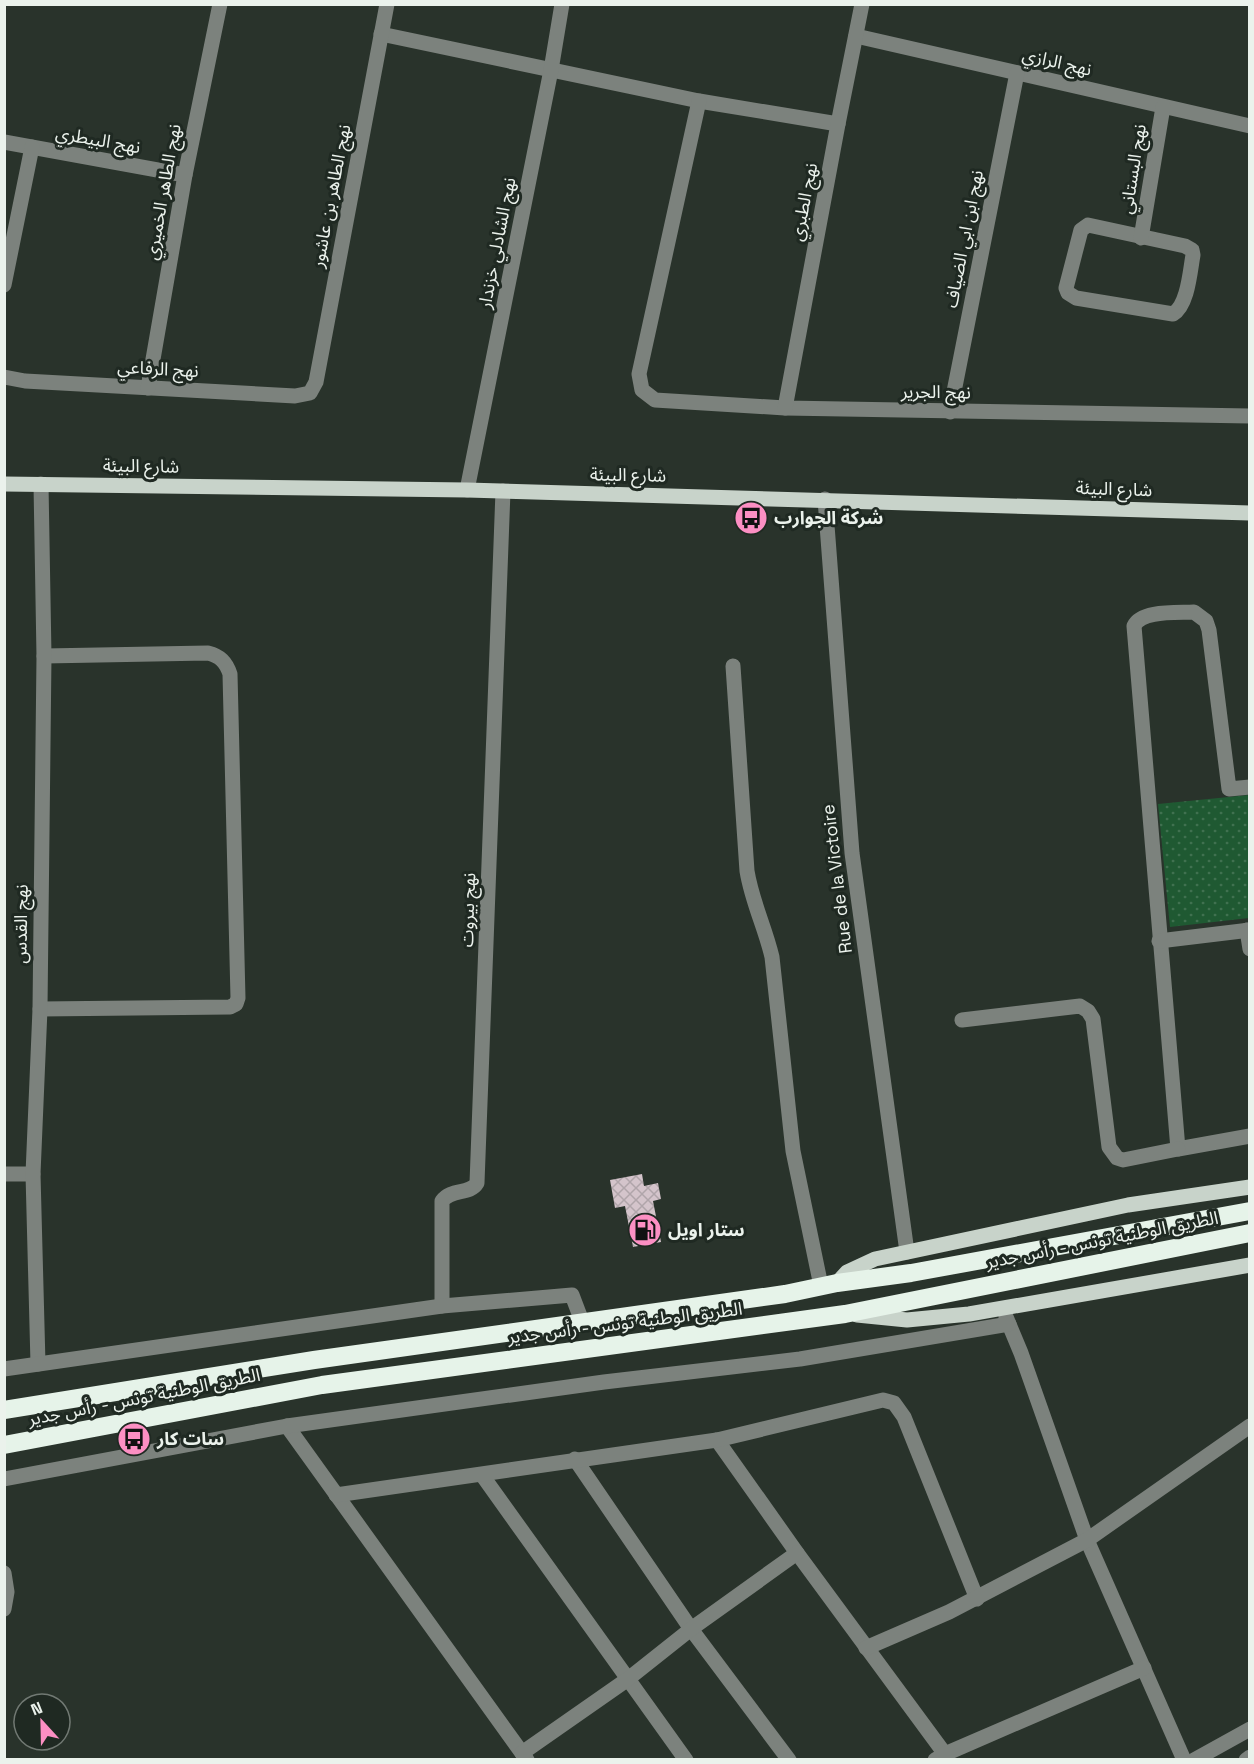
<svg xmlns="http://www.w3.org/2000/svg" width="1254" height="1764" font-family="'Space Grotesk','Noto Sans Arabic',sans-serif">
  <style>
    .park { fill: url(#park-dots) }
    .building { fill: url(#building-cross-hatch) }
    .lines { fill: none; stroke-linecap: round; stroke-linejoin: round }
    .minor { stroke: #7c827d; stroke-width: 15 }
    .major { stroke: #c8d3ca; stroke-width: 15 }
    .highway { stroke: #e6f3e9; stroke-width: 18 }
    .labels { text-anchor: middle; stroke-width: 6; stroke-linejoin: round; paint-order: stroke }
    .street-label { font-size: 18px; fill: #ebf2ec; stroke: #1f2922 }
    .poi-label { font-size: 18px; font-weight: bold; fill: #ebf2ec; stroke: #1f2922; text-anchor: start }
  </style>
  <defs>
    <pattern id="park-dots" width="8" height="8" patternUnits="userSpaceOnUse" patternTransform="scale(1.5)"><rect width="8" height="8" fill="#1f5932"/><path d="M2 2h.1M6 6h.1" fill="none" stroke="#407150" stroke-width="1.8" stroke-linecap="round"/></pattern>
    <pattern id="building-cross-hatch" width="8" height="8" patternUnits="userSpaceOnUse" patternTransform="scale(1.5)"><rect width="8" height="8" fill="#d4c4cb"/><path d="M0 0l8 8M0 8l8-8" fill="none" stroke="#b0a5aa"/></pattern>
  </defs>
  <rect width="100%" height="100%" fill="#29332b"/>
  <path class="park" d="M1249 795V918L1170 927 1158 804Z"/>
  <path class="building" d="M642 1174 644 1186 658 1183 661 1199 653 1201 661 1242 633 1247 625 1206 615 1208 610 1180Z"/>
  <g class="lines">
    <g class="minor">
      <path d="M381 34 699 101 838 124"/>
      <path d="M856 36 1250 126"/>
      <path d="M699 101 639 374 642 390 655 400 785 408 1250 416"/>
      <path d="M4 142 185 175"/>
      <path d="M1088 225 1185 246 1192 250 1193 255C1190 271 1188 305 1173 314L1076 298 1068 293 1066 288 1081 230Z"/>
      <path d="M1141 238 1163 107"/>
      <path d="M4 285 32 147"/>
      <path d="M4 377 25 381 295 396 310 393 316 382 387 4"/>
      <path d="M148 388 185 175 220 4"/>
      <path d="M785 408 838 124 862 4"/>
      <path d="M950 412 1017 73"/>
      <path d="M467 490 551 70 562 4"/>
      <path d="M825 499 852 853 907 1252"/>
      <path d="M733 666 747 871C752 902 765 927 772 957L793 1151 821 1286"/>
      <path d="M1250 787 1229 789 1209 630 1206 621 1194 612C1177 613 1141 610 1134 626L1178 1149 1250 1136"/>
      <path d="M1247 930 1250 949"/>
      <path d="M1159 941 1250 930"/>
      <path d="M40 1009 230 1007 236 1004 238 998 230 674C226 662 220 656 208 653L44 656"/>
      <path d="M962 1020 1080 1006 1088 1011 1093 1019 1109 1147 1117 1158 1123 1160 1178 1149"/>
      <path d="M4 1174H33"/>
      <path d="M442 1306V1201C451 1188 470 1195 477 1183L503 491"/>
      <path d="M1006 1317 1021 1353 1087 1540 1184 1760"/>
      <path d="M38 1364 33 1174 40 1009 44 656 41 484"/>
      <path d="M4 1369 442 1306 572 1295 583 1324"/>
      <path d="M287 1426 527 1760"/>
      <path d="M717 1440 797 1553 945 1754"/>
      <path d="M575 1459 691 1629 789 1760"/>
      <path d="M482 1475 686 1760"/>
      <path d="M4 1479 287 1426 604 1382 800 1359 1009 1324"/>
      <path d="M336 1495 717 1440 883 1400 894 1403 904 1417 977 1599"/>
      <path d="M4 1573 7 1592 4 1609"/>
      <path d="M866 1648 949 1612 1087 1540 1250 1426"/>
      <path d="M522 1753 628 1679 691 1629 797 1553"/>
      <path d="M935 1760 945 1754 1144 1668"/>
      <path d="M1194 1760 1250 1729"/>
      <path d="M1246 1760 1250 1757"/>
    </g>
    <g class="major">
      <path d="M4 484 467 490 1250 513"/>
      <path d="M837 1283 847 1272 875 1259 1128 1205 1250 1187"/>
      <path d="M857 1315 907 1320 969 1314 1250 1265"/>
    </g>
    <g class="highway">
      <path d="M4 1410 314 1360 785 1294 837 1283 911 1273 1250 1211"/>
      <path d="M4 1445 322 1385 845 1314 1250 1233"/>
    </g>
  </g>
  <defs>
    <symbol id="bus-disc" viewBox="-11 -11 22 22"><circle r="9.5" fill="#fc8fc3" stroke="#1f2922"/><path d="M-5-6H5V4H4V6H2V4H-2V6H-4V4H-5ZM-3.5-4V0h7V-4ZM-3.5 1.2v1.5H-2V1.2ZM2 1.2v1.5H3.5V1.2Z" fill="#111"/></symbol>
    <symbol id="fuel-disc" viewBox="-11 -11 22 22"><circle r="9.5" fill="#fc8fc3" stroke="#1f2922"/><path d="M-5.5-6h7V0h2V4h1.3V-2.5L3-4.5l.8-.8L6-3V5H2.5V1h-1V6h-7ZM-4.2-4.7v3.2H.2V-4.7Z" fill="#111"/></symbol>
  </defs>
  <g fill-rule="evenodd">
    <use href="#bus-disc" x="732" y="499" width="38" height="38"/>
    <use href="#fuel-disc" x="626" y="1211" width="38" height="38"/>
    <use href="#bus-disc" x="115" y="1420" width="38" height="38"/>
  </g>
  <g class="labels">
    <g class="street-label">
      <text transform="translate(1057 62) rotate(13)" y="6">نهج الرازي</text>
      <text transform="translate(98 140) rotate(10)" y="6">نهج البيطري</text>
      <text transform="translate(1133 169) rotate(-81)" y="6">نهج البستاني</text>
      <text transform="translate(163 192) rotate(-80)" y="6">نهج الطاهر الخميري</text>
      <text transform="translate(331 196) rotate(-79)" y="6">نهج الطاهر بن عاشور</text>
      <text transform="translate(804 202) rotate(-79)" y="6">نهج الطبري</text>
      <text transform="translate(964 239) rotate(-79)" y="6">نهج ابن ابي الضياف</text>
      <text transform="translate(497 243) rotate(-79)" y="6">نهج الشادلي خزندار</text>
      <text transform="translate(158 369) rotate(3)" y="6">نهج الرفاعي</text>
      <text transform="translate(936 392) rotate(1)" y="6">نهج الجرير</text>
      <text transform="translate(141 466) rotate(1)" y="6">شارع البيئة</text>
      <text transform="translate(628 475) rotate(1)" y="6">شارع البيئة</text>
      <text transform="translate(1114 489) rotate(2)" y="6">شارع البيئة</text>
      <text transform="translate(837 879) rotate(-97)" y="6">Rue de la Victoire</text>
      <text transform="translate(468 910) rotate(-88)" y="6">نهج بيروت</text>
      <text transform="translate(21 924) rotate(-89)" y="6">نهج القدس</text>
      <text transform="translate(1102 1240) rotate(-11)" y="6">الطريق الوطنية تونس - رأس جدير</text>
      <text transform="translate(625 1323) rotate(-7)" y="6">الطريق الوطنية تونس - رأس جدير</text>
      <text transform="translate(144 1397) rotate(-11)" y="6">الطريق الوطنية تونس - رأس جدير</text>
    </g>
    <g class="poi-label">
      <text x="774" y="524">شركة الجوارب</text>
      <text x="668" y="1236">ستار اويل</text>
      <text x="157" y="1445">سات كار</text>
    </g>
  </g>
  <rect width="1254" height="1764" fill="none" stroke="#ebf2ec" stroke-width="12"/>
  <g transform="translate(42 1722) rotate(338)"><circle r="28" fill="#1f2922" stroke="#717973" stroke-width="1.5"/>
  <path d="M0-4.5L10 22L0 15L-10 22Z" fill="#fc8fc3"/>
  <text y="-9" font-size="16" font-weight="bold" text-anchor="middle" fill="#ebf2ec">N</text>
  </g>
</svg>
